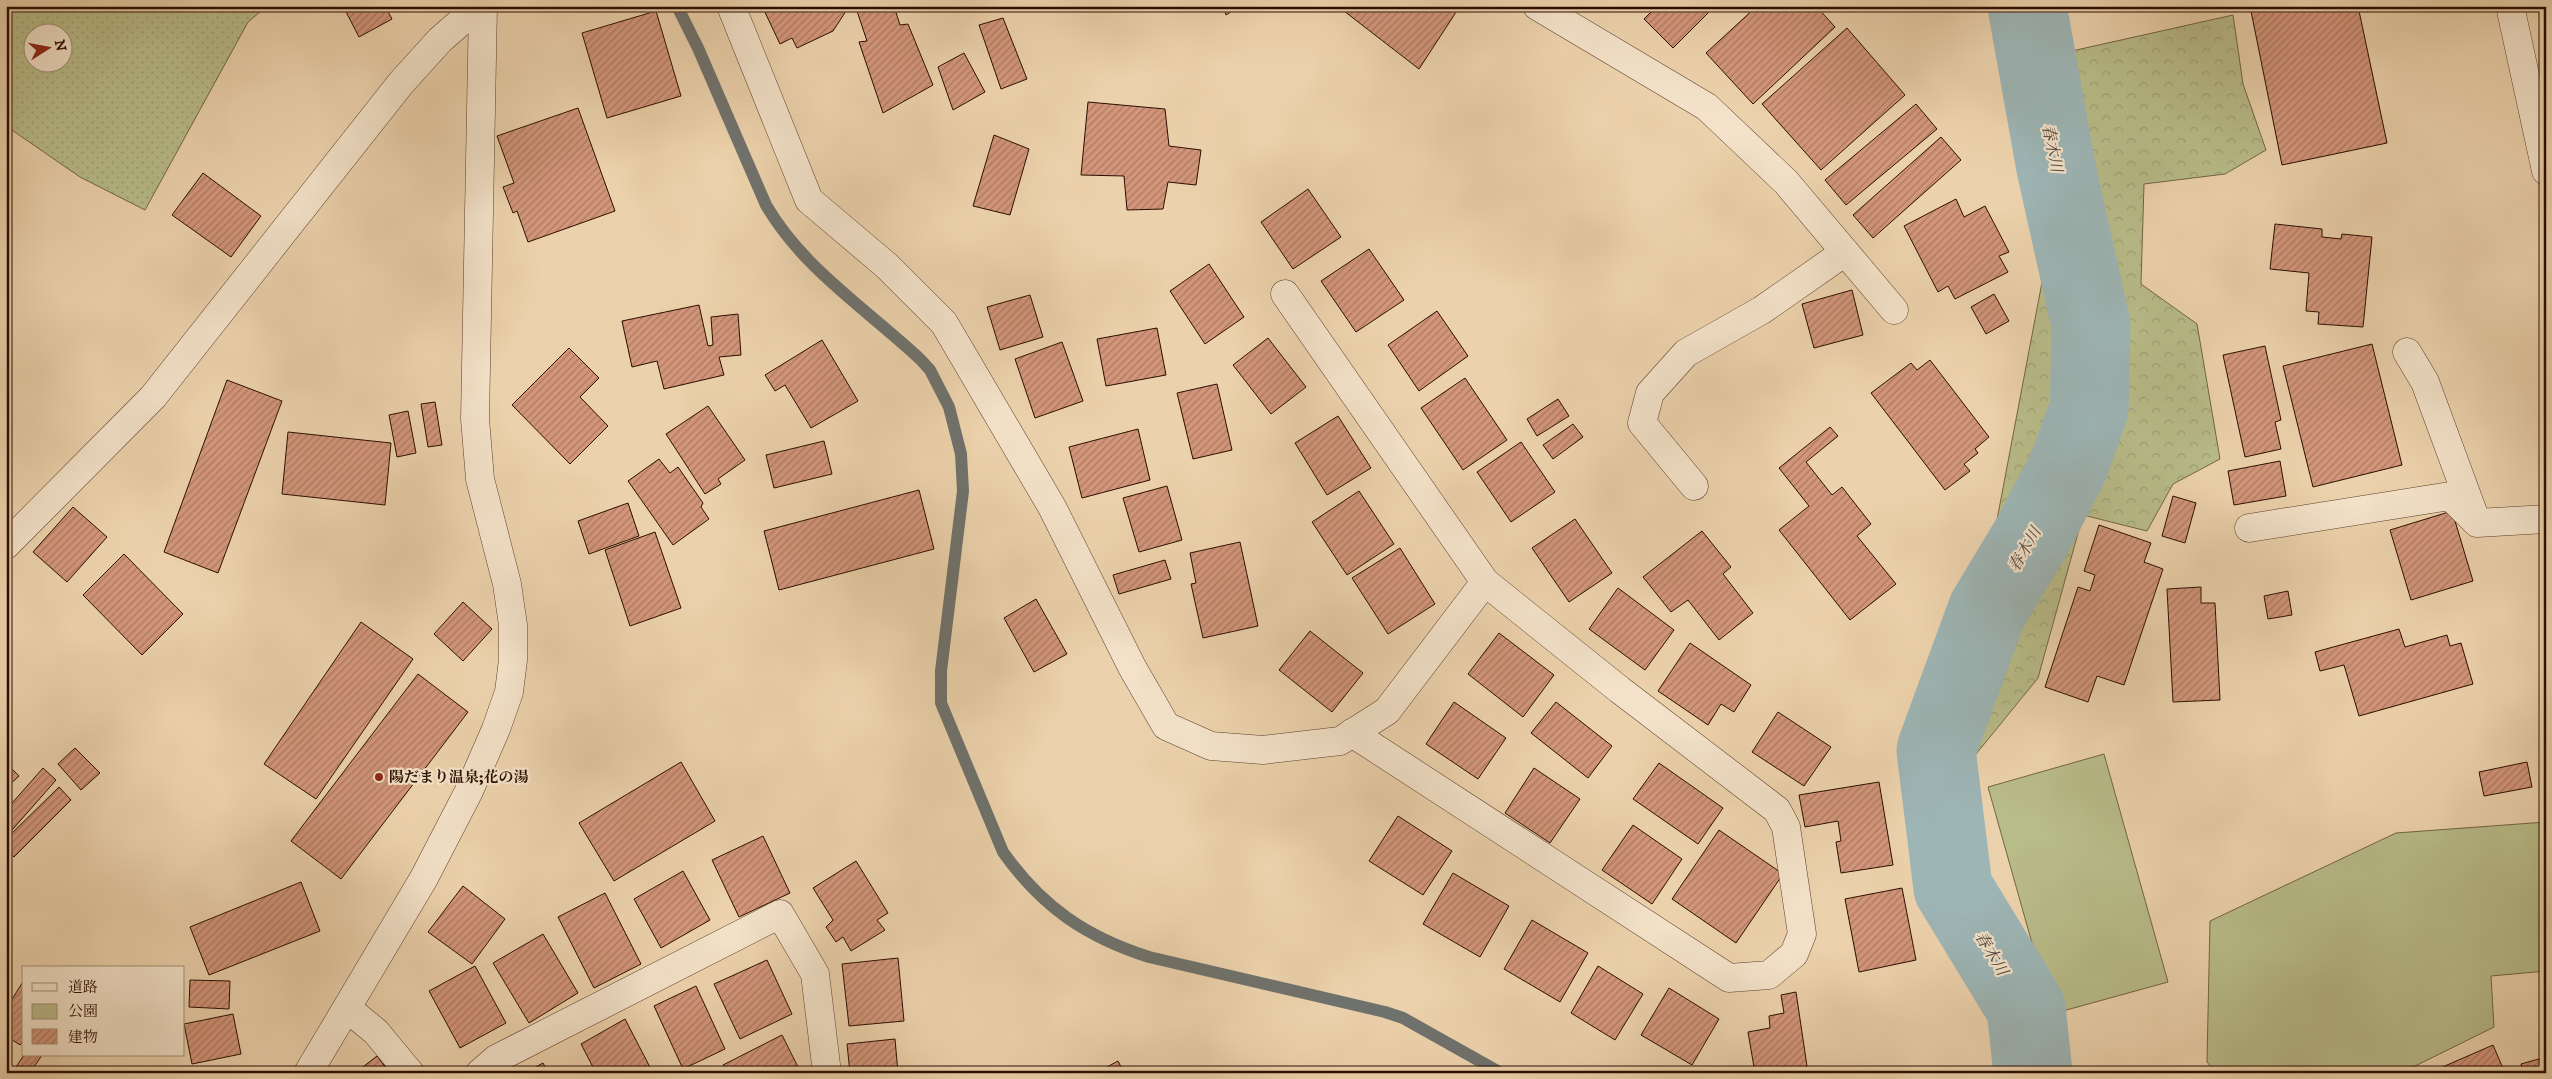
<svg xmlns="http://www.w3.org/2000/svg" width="2552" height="1079" font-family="'IM FELL DW Pica','Noto Serif JP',serif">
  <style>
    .grass { fill: url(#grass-dots); stroke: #726444; fill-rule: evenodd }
    .forest { fill: url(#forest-crowns); stroke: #726444 }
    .park { fill: #b8bc89; stroke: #726444 }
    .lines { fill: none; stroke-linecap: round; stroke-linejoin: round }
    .stream { stroke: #6f726d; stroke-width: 12 }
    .river { stroke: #9db5b5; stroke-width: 79 }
    .building { fill: url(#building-hatch); stroke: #2b0d00 }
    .minor-casing { stroke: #5b3e2b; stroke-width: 29 }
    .tertiary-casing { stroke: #5b3e2b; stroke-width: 29 }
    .minor { stroke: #f3e2c9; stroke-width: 28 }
    .tertiary { stroke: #f3e2c9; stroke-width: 28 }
    .poi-dot { fill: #8f2418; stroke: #f3e2c9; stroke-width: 2 }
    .labels { text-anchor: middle; stroke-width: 4.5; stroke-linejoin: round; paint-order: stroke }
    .poi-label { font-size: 15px; font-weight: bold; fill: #2b0d00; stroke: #f3e2c9; text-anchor: start }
    .water-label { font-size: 16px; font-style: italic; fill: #53483f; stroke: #f3e2c9 }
  </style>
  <defs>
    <pattern id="grass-dots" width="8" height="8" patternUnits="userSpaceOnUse" patternTransform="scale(1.25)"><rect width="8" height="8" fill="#b8bc89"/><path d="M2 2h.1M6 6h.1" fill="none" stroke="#9ea074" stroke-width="1.8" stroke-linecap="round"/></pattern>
    <pattern id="forest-crowns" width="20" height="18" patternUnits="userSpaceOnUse" patternTransform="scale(1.25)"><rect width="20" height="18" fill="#b8bc89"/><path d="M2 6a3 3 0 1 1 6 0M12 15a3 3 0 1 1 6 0" fill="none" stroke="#9ea074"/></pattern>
    <pattern id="building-hatch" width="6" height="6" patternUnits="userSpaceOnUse" patternTransform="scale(1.25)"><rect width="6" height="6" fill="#d3967b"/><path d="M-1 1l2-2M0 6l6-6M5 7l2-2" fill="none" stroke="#ab7962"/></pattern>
  </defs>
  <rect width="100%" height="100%" fill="#ecd2ac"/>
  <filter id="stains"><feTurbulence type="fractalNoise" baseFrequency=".004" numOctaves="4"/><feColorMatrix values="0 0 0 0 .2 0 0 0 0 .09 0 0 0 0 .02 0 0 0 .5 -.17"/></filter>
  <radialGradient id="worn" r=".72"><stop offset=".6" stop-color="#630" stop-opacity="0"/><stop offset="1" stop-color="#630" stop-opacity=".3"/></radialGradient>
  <path class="grass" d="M7 6H267L248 22 145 210 80 177 6 126ZM32 32H62V62H32Z"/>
  <path class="forest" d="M2233 15 2243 84 2266 150 2225 174 2144 184 2141 284 2197 324 2220 459 2173 484 2147 531 2083 515 2038 678 1963 770 1989 562 2043 277 2036 59Z"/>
  <g class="park">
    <path d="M2104 754 2168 982 2052 1014 1988 787Z"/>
    <path d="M2546 822V971L2491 976 2494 1027 2401 1073H2216L2207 1062 2210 921 2396 833Z"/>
  </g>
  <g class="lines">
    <path class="stream" d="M677 6 698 48 766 205C803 269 868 310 921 360L930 370 949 407 961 454 963 491 941 671V703L1003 852C1042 907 1086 937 1149 957L1385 1012 1403 1018 1501 1073"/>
    <path class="river" d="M2027 6 2056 168 2091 325 2089 409 2069 465 2034 533 1987 611 1936 750 1953 888 2026 1008 2033 1073"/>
  </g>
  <g class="building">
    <path d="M343 6H385L392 19 359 37Z"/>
    <path d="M762 6H844L846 11 833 31 797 48 792 38 780 44Z"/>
    <path d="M876 6H894L900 25 908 24 933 85 883 113 859 42 867 41 857 11Z"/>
    <path d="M1223 6H1240L1226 15Z"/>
    <path d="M1347 6H1460L1419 69 1344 11Z"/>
    <path d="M1657 6H1715L1673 48 1644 19Z"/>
    <path d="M1757 6H1816L1835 27 1753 104 1706 53Z"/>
    <path d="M2250 6H2358L2387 143 2282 165Z"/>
    <path d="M656 11 681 96 607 118 582 33Z"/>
    <path d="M1003 18 1027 79 1001 89 979 25Z"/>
    <path d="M1847 28 1905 95 1821 170 1762 104Z"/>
    <path d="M964 53 985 92 953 110 938 67Z"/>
    <path d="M1088 102 1165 109 1169 146 1201 150 1196 185 1168 182 1163 209 1127 210 1124 176 1081 175Z"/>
    <path d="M1916 104 1937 129 1846 205 1825 180Z"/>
    <path d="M578 108 615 211 528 242 517 211 513 213 503 187 514 183 497 136Z"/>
    <path d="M994 135 1029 149 1010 215 973 206Z"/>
    <path d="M1941 137 1961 160 1873 238 1853 215Z"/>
    <path d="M203 173 261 216 231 257 172 215Z"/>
    <path d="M1308 189 1341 237 1293 269 1261 222Z"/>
    <path d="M1956 199 1964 217 1985 206 2009 252 1999 256 2008 272 1955 299 1948 286 1938 292 1904 226Z"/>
    <path d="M2275 224 2322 229V237L2341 239 2342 234 2372 237 2363 327 2318 324 2319 312 2306 311 2309 273 2270 269Z"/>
    <path d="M1369 249 1404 300 1356 332 1321 281Z"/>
    <path d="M1209 264 1244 317 1205 344 1170 291Z"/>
    <path d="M1852 290 1863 335 1814 348 1802 304Z"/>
    <path d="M1994 294 2009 321 1986 334 1971 307Z"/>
    <path d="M1030 295 1043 337 1000 350 987 307Z"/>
    <path d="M699 305 708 346 713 345 711 317 738 314 741 355 719 357 724 375 664 389 657 361 632 367 622 321Z"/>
    <path d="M1437 311 1468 356 1419 391 1388 345Z"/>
    <path d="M1157 328 1166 375 1106 386 1097 339Z"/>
    <path d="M1268 338 1306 387 1271 414 1233 365Z"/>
    <path d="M822 340 858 401 811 428 785 385 775 391 765 375Z"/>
    <path d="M1062 342 1083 401 1035 418 1015 359Z"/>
    <path d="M2372 344 2402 465 2313 487 2283 366Z"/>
    <path d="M2265 346 2281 420 2275 422 2281 449 2245 457 2223 355Z"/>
    <path d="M569 348 599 378 580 397 608 426 570 464 512 405Z"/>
    <path d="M1930 360 1989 437 1975 449 1978 453 1964 464 1970 471 1945 490 1871 393 1911 363 1917 370Z"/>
    <path d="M1465 378 1507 440 1463 470 1421 408Z"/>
    <path d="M227 380 282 401 218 573 164 552Z"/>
    <path d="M1217 384 1232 450 1193 459 1177 393Z"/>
    <path d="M1558 399 1569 416 1537 436 1527 419Z"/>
    <path d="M435 402 442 445 428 447 421 404Z"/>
    <path d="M708 406 745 460 718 479 721 484 705 494 666 434Z"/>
    <path d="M408 411 416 453 397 457 389 415Z"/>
    <path d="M1338 416 1371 468 1327 495 1295 443Z"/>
    <path d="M1573 424 1583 437 1553 459 1543 445Z"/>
    <path d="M1830 427 1838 436 1806 462 1832 495 1842 487 1871 524 1857 536 1896 584 1850 620 1779 530 1809 506 1779 468Z"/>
    <path d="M1138 429 1150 480 1082 498 1069 447Z"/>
    <path d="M288 432 391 443 385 505 282 494Z"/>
    <path d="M824 441 832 474 774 488 766 455Z"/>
    <path d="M1521 442 1555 492 1511 522 1477 472Z"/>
    <path d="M659 459 670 473 678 467 703 503 701 507 709 519 673 545 628 481Z"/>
    <path d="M2280 461 2286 496 2234 505 2228 471Z"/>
    <path d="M1167 486 1182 540 1139 552 1123 498Z"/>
    <path d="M919 490 934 549 779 590 764 531Z"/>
    <path d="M1359 491 1394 544 1347 575 1312 522Z"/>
    <path d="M2173 496 2196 503 2185 543 2162 536Z"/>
    <path d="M628 503 639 536 589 554 578 521Z"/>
    <path d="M73 507 107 537 67 582 33 552Z"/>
    <path d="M2452 511 2473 581 2411 600 2390 530Z"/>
    <path d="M1575 519 1612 573 1569 602 1532 548Z"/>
    <path d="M2099 525 2151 543 2144 562 2163 569 2124 685 2097 676 2088 702 2045 687 2078 587 2090 591 2095 575 2084 571Z"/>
    <path d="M1702 531 1731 567 1723 574 1753 613 1719 640 1688 600 1671 612 1643 577Z"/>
    <path d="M655 532 681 608 630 626 605 550Z"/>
    <path d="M1240 542 1258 626 1203 638 1191 584 1196 583 1190 553Z"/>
    <path d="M1400 548 1435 604 1388 634 1352 578Z"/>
    <path d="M124 554 183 614 142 655 83 595Z"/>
    <path d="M1165 560 1171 579 1119 594 1113 575Z"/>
    <path d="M2201 587V603H2215L2220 700 2173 702 2167 589Z"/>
    <path d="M1618 588 1674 630 1645 670 1589 629Z"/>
    <path d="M2288 591 2292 615 2268 619 2264 596Z"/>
    <path d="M1036 599 1067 654 1034 672 1004 618Z"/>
    <path d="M463 602 492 629 463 661 434 634Z"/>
    <path d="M361 622 413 659 316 799 264 764Z"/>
    <path d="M2399 629 2405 647 2447 635 2450 646 2461 643 2473 684 2359 716 2344 665 2320 671 2315 652Z"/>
    <path d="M1310 631 1363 673 1332 712 1279 670Z"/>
    <path d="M1499 633 1554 675 1523 717 1468 674Z"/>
    <path d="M1690 643 1751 685 1734 712 1721 704 1708 725 1658 691Z"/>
    <path d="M418 674 468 712 341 879 291 841Z"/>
    <path d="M1454 702 1506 738 1478 779 1426 744Z"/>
    <path d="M1556 702 1612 746 1588 778 1531 733Z"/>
    <path d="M1778 712 1831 747 1804 786 1752 752Z"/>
    <path d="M75 748 100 773 81 790 58 764Z"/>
    <path d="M681 762 715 821 614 881 579 823Z"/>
    <path d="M2527 762 2532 787 2484 796 2479 772Z"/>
    <path d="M1659 763 1723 808 1698 844 1633 799Z"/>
    <path d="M7 764 19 776 6 788V765Z"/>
    <path d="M43 768 56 780 6 837V810Z"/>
    <path d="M1534 768 1580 799 1550 843 1505 813Z"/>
    <path d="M1879 782 1893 865 1841 873 1836 842 1841 841 1838 821 1805 827 1799 795Z"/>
    <path d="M59 787 71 800 14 857 6 849V839Z"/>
    <path d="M1398 816 1452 851 1423 895 1369 861Z"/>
    <path d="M1633 825 1682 859 1652 904 1602 870Z"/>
    <path d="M1719 830 1783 874 1736 943 1672 899Z"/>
    <path d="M763 836 790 893 739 917 712 860Z"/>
    <path d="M856 861 888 913 877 920 885 930 851 951 843 937 836 942 826 927 833 920 813 888Z"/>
    <path d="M683 871 710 920 661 948 634 899Z"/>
    <path d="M1453 873 1509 906 1480 957 1423 924Z"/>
    <path d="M301 882 320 931 209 975 190 927Z"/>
    <path d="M463 886 505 919 472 964 428 932Z"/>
    <path d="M1902 888 1916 960 1859 972 1845 899Z"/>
    <path d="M605 893 641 964 594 988 558 917Z"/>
    <path d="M1532 920 1588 953 1560 1002 1504 969Z"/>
    <path d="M543 934 578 993 529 1023 493 963Z"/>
    <path d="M898 958 904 1021 849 1026 842 964Z"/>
    <path d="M767 960 792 1014 740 1039 714 984Z"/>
    <path d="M475 966 506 1023 460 1048 429 991Z"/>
    <path d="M1598 966 1643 994 1615 1040 1571 1013Z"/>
    <path d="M24 980V1040L20 1045 6 1036V1009Z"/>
    <path d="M190 980 230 981 229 1009 189 1007Z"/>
    <path d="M696 986 725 1049 683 1069 654 1006Z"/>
    <path d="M1669 988 1719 1019 1692 1065 1641 1035Z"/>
    <path d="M1796 992 1808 1073H1755L1748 1032 1770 1028 1769 1016 1784 1013 1781 995Z"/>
    <path d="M233 1014 241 1054 192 1064 184 1024Z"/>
    <path d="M625 1019 653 1073H596L581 1044Z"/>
    <path d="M782 1035 801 1073H728L723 1065Z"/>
    <path d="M895 1039 898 1073H850L847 1044Z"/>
    <path d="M2493 1045 2505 1073H2440L2438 1069Z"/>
    <path d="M24 1055H42L30 1073H12Z"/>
    <path d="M377 1056 390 1073H355Z"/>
    <path d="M2546 1057V1073H2523L2521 1064Z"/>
    <path d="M1118 1061 1124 1073H1096Z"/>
    <path d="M543 1063 548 1073H525Z"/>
  </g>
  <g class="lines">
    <defs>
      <g id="minor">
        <path d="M731 6 809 200 887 266 944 323 1052 507 1132 667 1166 726 1211 746 1263 750 1340 741 1387 711 1485 582"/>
        <path d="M1537 6 1707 107 1786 182 1894 310"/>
        <path d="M2510 6 2546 171"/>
        <path d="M1285 294 1485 582 1620 690 1777 810 1786 827 1802 934 1794 954 1769 975 1729 978 1352 733"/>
        <path d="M2407 352 2425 382 2474 515"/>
        <path d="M1694 486 1642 423 1650 393 1686 353 1762 310 1845 252"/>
        <path d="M2249 528 2450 496 2477 523 2546 519"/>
        <path d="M6 545 153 397 401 83 440 40 479 6"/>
        <path d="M347 1008 376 1032 410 1073"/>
        <path d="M480 1073 496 1059 780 914 815 974 827 1073"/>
      </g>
      <path id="tertiary" d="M308 1073 424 878 469 791 496 729 509 692 513 660V625L507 584 480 479 475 419 483 6"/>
    </defs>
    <use href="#minor" class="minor-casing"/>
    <use href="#tertiary" class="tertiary-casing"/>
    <use href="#minor" class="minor"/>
    <use href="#tertiary" class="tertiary"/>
  </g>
  <circle class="poi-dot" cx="379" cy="777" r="5"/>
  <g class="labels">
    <g class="poi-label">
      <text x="389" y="782">陽だまり温泉;花の湯</text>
    </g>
    <g class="water-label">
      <text transform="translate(2053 148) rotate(79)" y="6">春木川</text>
      <text transform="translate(2024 549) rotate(-60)" y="6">春木川</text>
      <text transform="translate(1992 953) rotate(59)" y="6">春木川</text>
    </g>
  </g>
  <rect width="2552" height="1079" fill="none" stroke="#ecd2ac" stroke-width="25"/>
  <rect x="8" y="8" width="2537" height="1064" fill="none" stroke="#2b0d00" stroke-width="2.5"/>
  <rect x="12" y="12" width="2527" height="1054" fill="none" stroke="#2b0d00"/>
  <rect x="22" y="966" width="162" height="90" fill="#f3e2c9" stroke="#a38d79"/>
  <rect x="32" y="983" width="25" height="8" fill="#f3e2c9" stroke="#a38d79"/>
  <text x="68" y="992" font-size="15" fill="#2b0d00">道路</text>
  <rect x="32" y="1004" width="25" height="15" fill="#b8bc89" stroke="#a38d79"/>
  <text x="68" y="1016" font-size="15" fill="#2b0d00">公園</text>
  <rect x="32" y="1029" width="25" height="15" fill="url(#building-hatch)" stroke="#a38d79"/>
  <text x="68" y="1042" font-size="15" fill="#2b0d00">建物</text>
  <g transform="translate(48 48) rotate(79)"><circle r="24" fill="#f3e2c9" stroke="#a38d79"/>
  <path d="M0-4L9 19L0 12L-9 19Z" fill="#8f2418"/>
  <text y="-8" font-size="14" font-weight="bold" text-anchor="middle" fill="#2b0d00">N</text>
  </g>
  <rect width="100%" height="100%" filter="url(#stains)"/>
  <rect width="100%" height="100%" fill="url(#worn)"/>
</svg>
